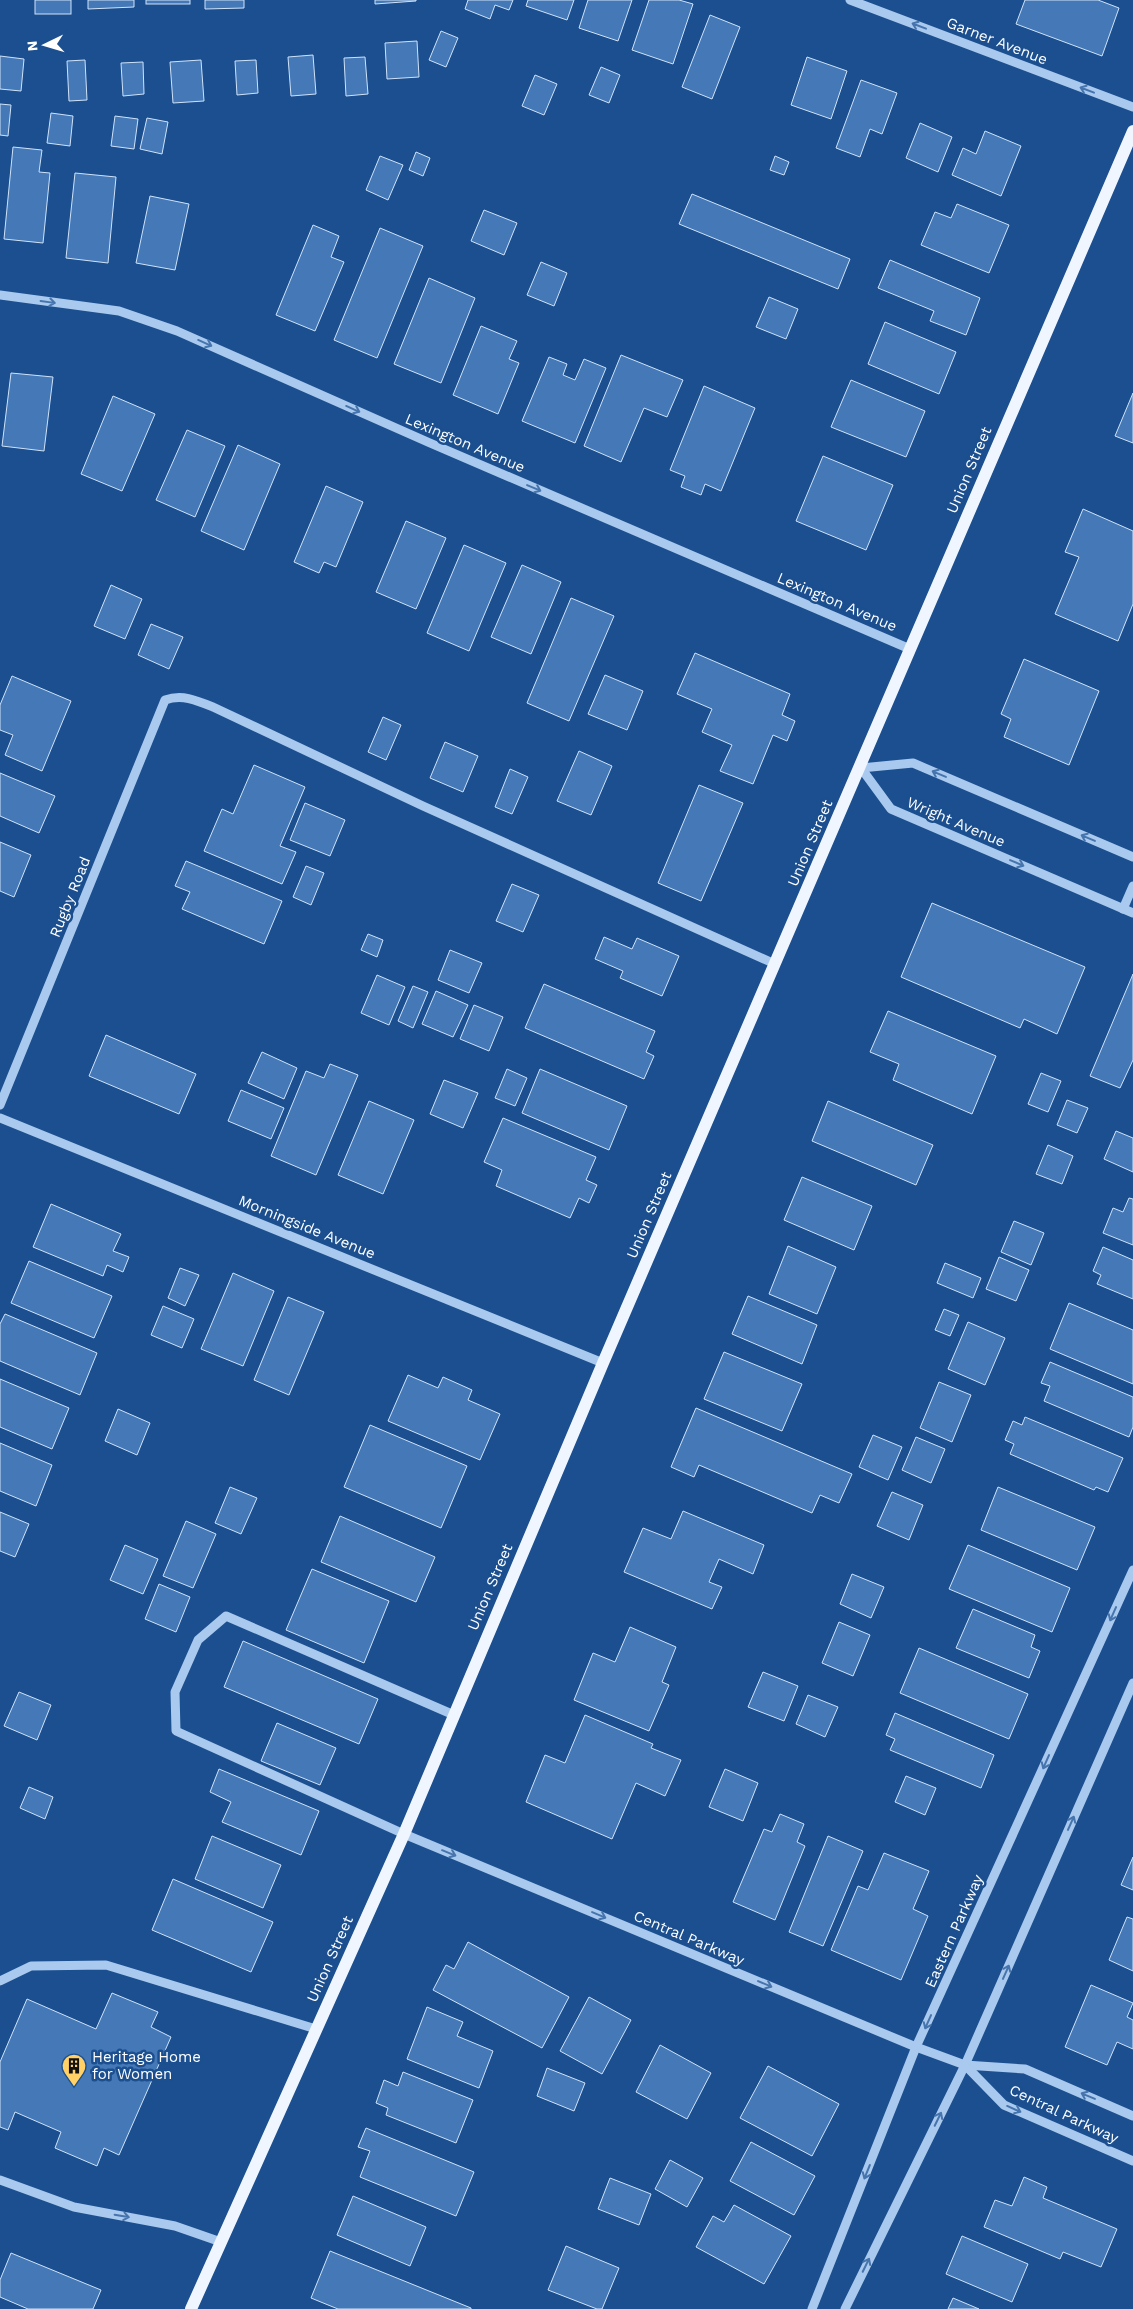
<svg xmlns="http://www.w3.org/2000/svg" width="1133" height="2309" font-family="'Work Sans',sans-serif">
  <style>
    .building { fill: #4478b7; stroke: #cfe3fa }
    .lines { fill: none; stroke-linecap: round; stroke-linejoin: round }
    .minor { stroke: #a9c9ee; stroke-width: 9 }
    .major { stroke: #f0f6ff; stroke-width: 12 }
    .oneway { stroke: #4674ac }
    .labels { text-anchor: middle; stroke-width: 5; stroke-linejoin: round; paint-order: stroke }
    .street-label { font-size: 15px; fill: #fff; stroke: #1b4f8f }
    .poi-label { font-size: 15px; fill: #fff; stroke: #1b4f8f; text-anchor: start }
  </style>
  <rect width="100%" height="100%" fill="#1b4f8f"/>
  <g class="building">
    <rect x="35" y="0" width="36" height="14"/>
    <path d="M88 0H134V7L88 9Z"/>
    <rect x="146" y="0" width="44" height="4"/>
    <path d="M205 0H244V8L205 9Z"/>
    <path d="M375 0H416V1L375 4Z"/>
    <path d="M468 0H513L509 10 495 5 490 19 465 9Z"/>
    <path d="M528 0H574L567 20 526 6Z"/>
    <path d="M588 0H632L618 41 579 28Z"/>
    <path d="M649 0H679L693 4 673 64 632 50Z"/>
    <path d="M1025 0H1098L1119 8 1102 56 1016 24Z"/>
    <path d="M710 15 740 27 712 99 682 87Z"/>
    <path d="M441 31 458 38 446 67 429 60Z"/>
    <path d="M417 41 419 77 387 79 385 43Z"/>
    <path d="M313 55 316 94 291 96 288 57Z"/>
    <path d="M0 56 24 59 21 91 0 89Z"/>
    <path d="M365 57 368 94 346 96 344 58Z"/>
    <path d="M807 57 847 71 831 119 791 105Z"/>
    <path d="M85 60 87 100 69 101 67 61Z"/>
    <path d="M201 60 204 101 173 103 170 62Z"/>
    <path d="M256 60 258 93 237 95 235 61Z"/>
    <path d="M143 62 144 94 123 96 121 63Z"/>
    <path d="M601 67 620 75 609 103 589 95Z"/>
    <path d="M535 75 557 84 544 115 522 106Z"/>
    <path d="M861 80 897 93 882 134 870 129 860 157 836 148Z"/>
    <path d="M0 104 11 105 8 136 0 135Z"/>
    <path d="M51 113 73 116 70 146 47 143Z"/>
    <path d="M115 116 138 119 134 149 111 146Z"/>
    <path d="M147 118 168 122 162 154 140 149Z"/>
    <path d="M920 123 952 137 938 172 906 158Z"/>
    <path d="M985 131 1021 146 1001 196 952 175 963 148 976 154Z"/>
    <path d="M13 147 42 150 39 172 50 173 43 243 4 239Z"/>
    <path d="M416 152 430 158 423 176 409 170Z"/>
    <path d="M380 156 403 165 388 200 366 190Z"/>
    <path d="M775 156 789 162 784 175 770 170Z"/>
    <path d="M75 173 116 177 108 263 66 258Z"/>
    <path d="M692 194 850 259 838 289 679 224Z"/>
    <path d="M150 196 189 204 175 270 136 263Z"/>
    <path d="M957 204 1009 225 989 273 921 245 935 212 951 218Z"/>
    <path d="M484 210 517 223 504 255 471 241Z"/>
    <path d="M313 225 339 236 331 257 344 262 315 331 276 315Z"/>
    <path d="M380 228 423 246 377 358 334 340Z"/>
    <path d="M890 260 980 298 966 335 930 321 934 311 878 288Z"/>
    <path d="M541 262 567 273 554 306 527 295Z"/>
    <path d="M429 278 475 298 441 383 394 364Z"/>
    <path d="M769 297 798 309 786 339 756 327Z"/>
    <path d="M885 322 956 352 939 394 868 364Z"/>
    <path d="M481 326 517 341 509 359 519 363 498 414 453 395Z"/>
    <path d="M621 355 683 380 667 417 644 408 621 462 584 446Z"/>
    <path d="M549 357 567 364 563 375 575 380 584 359 606 368 575 443 522 421Z"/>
    <path d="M11 373 53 377 44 451 2 446Z"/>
    <path d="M851 380 925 411 906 457 831 427Z"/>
    <path d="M704 386 755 408 721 491 705 484 701 495 681 487 685 476 670 470Z"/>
    <path d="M1133 393V443L1115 436Z"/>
    <path d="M113 396 155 414 122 491 81 474Z"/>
    <path d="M187 430 225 446 195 517 156 500Z"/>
    <path d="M238 445 280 464 244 550 201 531Z"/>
    <path d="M823 456 893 485 866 550 796 521Z"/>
    <path d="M326 486 363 502 336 567 324 562 319 573 294 562Z"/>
    <path d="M1083 509 1133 531V604L1118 641 1055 614 1079 557 1065 552Z"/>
    <path d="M406 521 446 538 416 609 376 592Z"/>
    <path d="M464 545 506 563 469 651 427 633Z"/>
    <path d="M522 565 561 582 531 654 491 637Z"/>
    <path d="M111 585 142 599 125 639 94 626Z"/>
    <path d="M571 598 614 616 569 721 527 703Z"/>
    <path d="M151 624 183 637 169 669 138 655Z"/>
    <path d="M695 653 790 694 782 715 795 721 787 741 773 735 753 784 720 771 732 745 702 732 712 709 677 694Z"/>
    <path d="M1024 659 1099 691 1069 765 1004 737 1011 719 1001 714Z"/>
    <path d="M605 675 643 691 627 730 588 714Z"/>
    <path d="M12 676 71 701 42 771 5 755 13 735 0 730V705Z"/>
    <path d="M383 717 401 725 386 760 368 752Z"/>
    <path d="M445 742 478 756 463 792 430 778Z"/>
    <path d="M579 751 612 766 591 815 557 801Z"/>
    <path d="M254 765 305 787 280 846 296 852 282 884 204 851 222 809 233 814Z"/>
    <path d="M510 769 528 777 512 814 495 807Z"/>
    <path d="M0 773 55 796 39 833 0 816Z"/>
    <path d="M699 785 743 803 701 901 658 883Z"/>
    <path d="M305 803 345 820 330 856 290 840Z"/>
    <path d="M0 842 31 855 14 897 0 891Z"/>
    <path d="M186 861 282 901 264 944 182 909 190 892 175 886Z"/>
    <path d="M306 866 324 873 311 905 293 897Z"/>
    <path d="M512 884 539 895 523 932 496 921Z"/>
    <path d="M932 903 1085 967 1057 1034 1024 1019 1020 1028 901 977Z"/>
    <path d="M368 934 383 940 377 957 361 950Z"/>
    <path d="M604 937 632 949 637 938 679 956 662 996 620 978 623 971 595 959Z"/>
    <path d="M450 950 482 963 469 993 438 980Z"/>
    <path d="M1133 974V1060L1120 1088 1090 1076Z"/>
    <path d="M377 975 405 987 389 1025 361 1013Z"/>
    <path d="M544 984 655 1031 646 1052 654 1056 644 1079 525 1028Z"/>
    <path d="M413 986 428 992 413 1028 398 1021Z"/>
    <path d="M436 991 468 1005 453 1037 422 1024Z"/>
    <path d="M474 1005 503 1017 489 1051 460 1039Z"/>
    <path d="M888 1011 996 1056 972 1114 893 1080 899 1064 870 1052Z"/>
    <path d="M106 1035 196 1074 179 1114 89 1076Z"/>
    <path d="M262 1052 297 1068 284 1099 248 1083Z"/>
    <path d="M330 1064 358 1075 316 1175 271 1156 306 1071 324 1078Z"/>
    <path d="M507 1069 527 1078 515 1106 495 1098Z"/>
    <path d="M540 1069 627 1106 609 1150 522 1113Z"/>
    <path d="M1041 1073 1061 1081 1048 1112 1028 1104Z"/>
    <path d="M444 1080 478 1093 463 1128 430 1114Z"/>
    <path d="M241 1090 284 1108 271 1139 228 1121Z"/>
    <path d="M1067 1100 1088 1108 1077 1133 1057 1125Z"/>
    <path d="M369 1101 414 1120 383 1194 338 1175Z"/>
    <path d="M828 1101 933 1145 916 1185 812 1141Z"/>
    <path d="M503 1118 596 1157 586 1180 597 1185 589 1203 579 1198 570 1218 496 1186 502 1170 484 1162Z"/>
    <path d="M1116 1131 1133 1138V1172L1104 1159Z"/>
    <path d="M1048 1145 1073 1156 1062 1184 1036 1174Z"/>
    <path d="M802 1177 872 1206 854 1250 784 1220Z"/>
    <path d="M1129 1198 1133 1199V1245L1103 1233 1113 1208 1123 1212Z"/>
    <path d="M51 1204 121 1234 113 1251 129 1257 123 1272 107 1265 103 1276 33 1247Z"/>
    <path d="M1014 1221 1044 1233 1031 1265 1001 1252Z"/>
    <path d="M788 1246 836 1267 817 1314 769 1294Z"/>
    <path d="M1103 1247 1133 1260V1299L1097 1284 1101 1275 1093 1271Z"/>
    <path d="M999 1257 1029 1270 1016 1301 986 1289Z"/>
    <path d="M29 1261 112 1296 94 1338 11 1303Z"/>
    <path d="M945 1263 981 1278 973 1298 937 1283Z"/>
    <path d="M180 1268 199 1275 185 1306 168 1298Z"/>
    <path d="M233 1273 274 1291 243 1366 201 1349Z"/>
    <path d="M748 1296 817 1325 802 1364 732 1334Z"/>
    <path d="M288 1297 324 1312 289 1395 254 1380Z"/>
    <path d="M1069 1303 1133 1330V1384L1050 1349Z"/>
    <path d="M163 1306 194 1319 182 1348 151 1335Z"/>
    <path d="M944 1309 959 1315 950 1336 935 1330Z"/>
    <path d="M5 1314 97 1353 80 1395 0 1361V1324Z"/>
    <path d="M968 1322 1005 1338 985 1385 948 1369Z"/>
    <path d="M724 1352 802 1384 782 1431 704 1399Z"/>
    <path d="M1050 1362 1133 1397V1427L1129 1437 1044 1401 1050 1386 1041 1383Z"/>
    <path d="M408 1375 438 1388 443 1377 472 1390 468 1400 500 1414 480 1460 388 1421Z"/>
    <path d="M0 1379 69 1408 52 1449 0 1427Z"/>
    <path d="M939 1382 971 1395 952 1442 920 1428Z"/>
    <path d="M696 1408 852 1474 839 1503 820 1495 812 1513 699 1465 694 1477 671 1467Z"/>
    <path d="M118 1409 150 1423 137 1455 105 1441Z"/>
    <path d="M1025 1417 1123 1458 1108 1492 1096 1487 1094 1490 1010 1454 1014 1444 1005 1440 1013 1421 1022 1425Z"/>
    <path d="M370 1425 467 1466 441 1528 344 1487Z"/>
    <path d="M873 1435 902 1447 888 1480 859 1467Z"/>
    <path d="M916 1437 945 1449 931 1483 902 1470Z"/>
    <path d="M0 1443 52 1465 36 1506 0 1491Z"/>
    <path d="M230 1487 257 1498 241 1534 215 1523Z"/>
    <path d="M998 1487 1095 1527 1077 1570 981 1530Z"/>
    <path d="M892 1492 923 1505 909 1540 877 1526Z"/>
    <path d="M683 1511 764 1545 753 1574 719 1559 709 1582 722 1587 712 1609 624 1572 643 1528 671 1539Z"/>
    <path d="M0 1512 29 1524 15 1557 0 1551Z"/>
    <path d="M340 1516 435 1557 416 1602 321 1562Z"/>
    <path d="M186 1521 216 1534 193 1588 163 1576Z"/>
    <path d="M125 1545 158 1559 143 1594 110 1580Z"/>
    <path d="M968 1545 1070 1588 1052 1632 949 1589Z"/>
    <path d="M312 1569 389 1601 364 1663 286 1630Z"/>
    <path d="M852 1574 884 1587 871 1618 840 1604Z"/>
    <path d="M159 1584 190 1597 176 1632 145 1619Z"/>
    <path d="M973 1609 1035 1635 1031 1647 1040 1651 1029 1678 956 1648Z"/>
    <path d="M839 1622 870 1635 853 1676 822 1663Z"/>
    <path d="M630 1627 676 1647 662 1682 669 1685 649 1731 574 1700 593 1653 615 1662Z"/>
    <path d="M243 1641 378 1699 359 1744 224 1687Z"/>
    <path d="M919 1648 1028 1694 1009 1739 900 1693Z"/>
    <path d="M763 1672 798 1686 784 1721 748 1707Z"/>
    <path d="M19 1692 51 1705 37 1740 4 1726Z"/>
    <path d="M808 1695 838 1707 825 1737 796 1724Z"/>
    <path d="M895 1713 994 1755 981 1788 890 1750 895 1739 886 1735Z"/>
    <path d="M585 1715 653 1744 651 1748 681 1760 665 1796 636 1783 612 1839 526 1802 545 1755 565 1763Z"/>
    <path d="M277 1723 336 1748 320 1785 261 1761Z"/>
    <path d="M219 1769 319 1811 301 1855 222 1822 231 1802 210 1792Z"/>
    <path d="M725 1769 758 1783 743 1821 709 1807Z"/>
    <path d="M906 1776 936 1788 925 1815 895 1802Z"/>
    <path d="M29 1787 53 1797 45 1819 20 1808Z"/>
    <path d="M780 1814 804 1824 797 1842 805 1846 775 1920 733 1902 764 1829 772 1832Z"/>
    <path d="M212 1836 281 1865 263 1908 195 1879Z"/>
    <path d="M828 1836 863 1851 823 1946 789 1932Z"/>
    <path d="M884 1853 929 1871 913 1909 928 1916 901 1980 831 1950 858 1886 868 1890Z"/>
    <path d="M1133 1857V1890L1121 1885Z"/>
    <path d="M173 1879 273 1922 251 1972 152 1930Z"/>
    <path d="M1127 1917 1133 1919V1971L1109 1960Z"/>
    <path d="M468 1942 569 1997 542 2048 433 1990 446 1965 454 1969Z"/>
    <path d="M1091 1985 1133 2003 1127 2017 1133 2020V2049L1117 2042 1107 2065 1065 2047Z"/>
    <path d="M112 1993 158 2012 151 2027 171 2037 119 2155 104 2148 97 2166 55 2148 61 2132 15 2112 8 2130 0 2127V2062L27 1999 96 2029Z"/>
    <path d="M589 1997 631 2020 602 2074 560 2051Z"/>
    <path d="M427 2007 463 2022 457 2036 493 2051 479 2088 407 2059Z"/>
    <path d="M660 2045 711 2073 687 2119 636 2092Z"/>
    <path d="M768 2066 839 2104 812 2156 740 2118Z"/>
    <path d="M547 2068 585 2083 574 2111 537 2096Z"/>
    <path d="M403 2072 473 2100 456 2143 386 2115 388 2108 376 2103 384 2080 398 2086Z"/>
    <path d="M366 2128 474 2172 456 2216 360 2177 370 2151 358 2147Z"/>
    <path d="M751 2142 815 2176 794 2215 730 2181Z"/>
    <path d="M670 2160 703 2178 687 2207 655 2189Z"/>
    <path d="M1024 2177 1047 2187 1043 2198 1117 2229 1101 2267 1063 2252 1060 2259 984 2227 995 2200 1012 2206Z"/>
    <path d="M610 2178 651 2194 639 2225 598 2209Z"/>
    <path d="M353 2196 426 2227 410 2266 337 2235Z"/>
    <path d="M734 2205 791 2236 764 2284 696 2247 713 2216 724 2222Z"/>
    <path d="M962 2236 1028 2264 1012 2302 946 2274Z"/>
    <path d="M566 2246 619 2268 602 2309H597L548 2290Z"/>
    <path d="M330 2251 471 2308V2309H338L311 2298Z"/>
    <path d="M11 2253 101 2290 93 2309H28L0 2297V2280Z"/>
    <path d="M953 2298 979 2309H948Z"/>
  </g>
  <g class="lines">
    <g class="minor">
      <path d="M850 0 1133 107"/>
      <path d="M0 295 119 311 177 331 430 443 910 649"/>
      <path d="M861 768 891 809 1133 913"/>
      <path d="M861 768 913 763 1133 857"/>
      <path d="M1123 909 1133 886"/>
      <path d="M0 1105 165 700C182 694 196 700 213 707L423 806 775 964"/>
      <path d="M0 1118 603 1363"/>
      <path d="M454 1715 226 1616 198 1640 175 1692 176 1731 404 1834 916 2047 965 2065 1025 2069 1133 2116"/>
      <path d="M0 1981 31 1966 106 1965 316 2029"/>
      <path d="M965 2065 1004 2105 1133 2161"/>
      <path d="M0 2180 74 2207 175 2226 221 2242"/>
      <path d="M812 2309 916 2047 1133 1570"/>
      <path d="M845 2309 965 2065 1133 1683"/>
    </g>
    <path class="major" d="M191 2309 404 1834 603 1363 1133 131"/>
  </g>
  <defs><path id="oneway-shaft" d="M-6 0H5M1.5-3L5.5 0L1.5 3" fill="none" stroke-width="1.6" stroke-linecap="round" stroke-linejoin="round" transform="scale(1.25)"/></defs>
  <g class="oneway">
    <use href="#oneway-shaft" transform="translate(919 26) rotate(-159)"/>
    <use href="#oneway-shaft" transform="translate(1087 90) rotate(-159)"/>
    <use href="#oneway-shaft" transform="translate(48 302) rotate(8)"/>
    <use href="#oneway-shaft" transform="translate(205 343) rotate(24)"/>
    <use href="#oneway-shaft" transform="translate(353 409) rotate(24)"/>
    <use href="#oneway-shaft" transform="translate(534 488) rotate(23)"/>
    <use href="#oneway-shaft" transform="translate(939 774) rotate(-157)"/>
    <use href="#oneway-shaft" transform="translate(1088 838) rotate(-157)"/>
    <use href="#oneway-shaft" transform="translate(1017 863) rotate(23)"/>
    <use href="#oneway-shaft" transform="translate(1113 1614) rotate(114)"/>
    <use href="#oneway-shaft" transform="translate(1046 1762) rotate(114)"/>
    <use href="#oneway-shaft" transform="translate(1071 1823) rotate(-66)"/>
    <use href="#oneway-shaft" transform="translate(449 1853) rotate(22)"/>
    <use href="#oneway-shaft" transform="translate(599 1915) rotate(23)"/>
    <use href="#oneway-shaft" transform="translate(1006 1972) rotate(-66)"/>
    <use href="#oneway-shaft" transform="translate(765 1984) rotate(23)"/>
    <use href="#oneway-shaft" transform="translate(928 2022) rotate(114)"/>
    <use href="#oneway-shaft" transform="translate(1088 2096) rotate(-157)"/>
    <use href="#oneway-shaft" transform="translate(1014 2109) rotate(24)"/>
    <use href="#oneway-shaft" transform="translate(938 2119) rotate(-64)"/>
    <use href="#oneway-shaft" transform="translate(867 2172) rotate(112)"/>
    <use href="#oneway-shaft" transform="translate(122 2216) rotate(10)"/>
    <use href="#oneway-shaft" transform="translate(866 2265) rotate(-64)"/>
  </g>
  <defs>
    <symbol id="building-pin" viewBox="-11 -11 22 30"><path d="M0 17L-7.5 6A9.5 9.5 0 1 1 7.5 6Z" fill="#ffd166" stroke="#1b4f8f"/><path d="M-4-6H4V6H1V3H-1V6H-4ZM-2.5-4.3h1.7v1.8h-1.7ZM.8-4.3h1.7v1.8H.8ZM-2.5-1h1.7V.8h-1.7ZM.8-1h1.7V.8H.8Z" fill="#111"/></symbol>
  </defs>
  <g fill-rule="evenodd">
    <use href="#building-pin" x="60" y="2052" width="28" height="38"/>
  </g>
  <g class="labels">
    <g class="street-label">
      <text transform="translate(997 41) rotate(21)" y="5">Garner Avenue</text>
      <text transform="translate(465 443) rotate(23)" y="5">Lexington Avenue</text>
      <text transform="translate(969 470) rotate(-67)" y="5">Union Street</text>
      <text transform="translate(837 602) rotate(23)" y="5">Lexington Avenue</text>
      <text transform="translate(956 822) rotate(23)" y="5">Wright Avenue</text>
      <text transform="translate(810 843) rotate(-67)" y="5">Union Street</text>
      <text transform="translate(70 897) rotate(-68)" y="5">Rugby Road</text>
      <text transform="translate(649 1215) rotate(-67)" y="5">Union Street</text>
      <text transform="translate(307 1227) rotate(22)" y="5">Morningside Avenue</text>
      <text transform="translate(490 1587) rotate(-67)" y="5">Union Street</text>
      <text transform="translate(954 1931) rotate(-66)" y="5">Eastern Parkway</text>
      <text transform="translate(689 1938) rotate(23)" y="5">Central Parkway</text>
      <text transform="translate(330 1959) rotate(-66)" y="5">Union Street</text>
      <text transform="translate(1064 2114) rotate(25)" y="5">Central Parkway</text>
    </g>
    <g class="poi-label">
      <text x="92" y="2062">Heritage Home<tspan x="92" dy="17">for Women</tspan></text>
    </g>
  </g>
  <g transform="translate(45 45) rotate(265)" stroke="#1b4f8f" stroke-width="4" paint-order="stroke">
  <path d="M0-4L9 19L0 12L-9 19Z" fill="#ffffff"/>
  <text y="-8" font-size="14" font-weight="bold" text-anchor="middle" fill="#ffffff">N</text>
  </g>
</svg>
